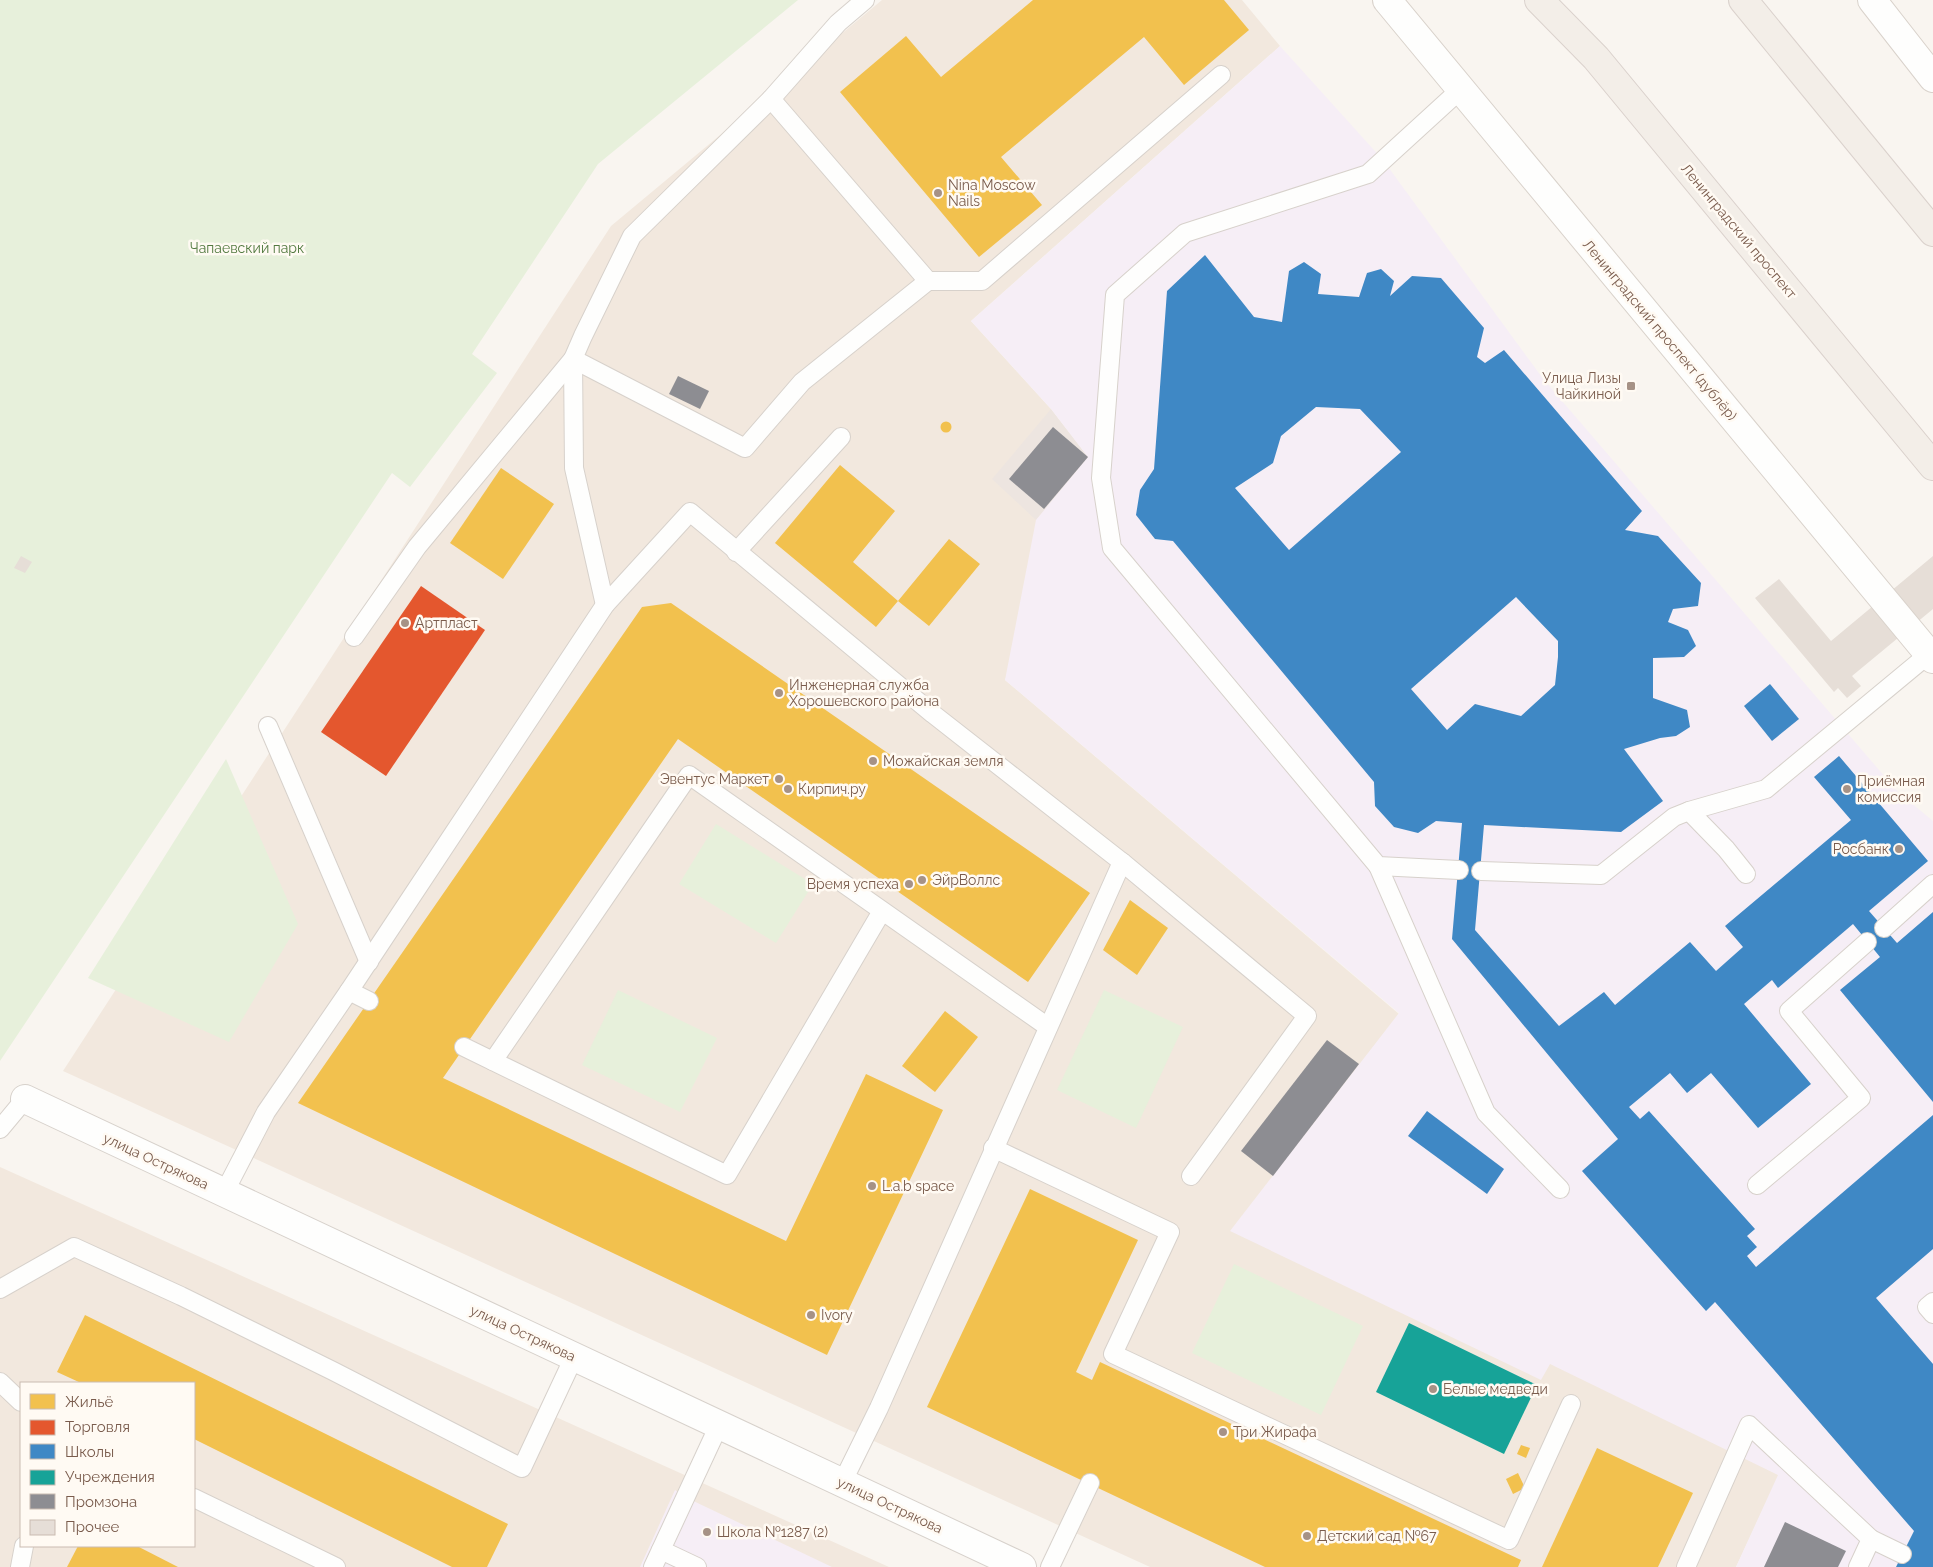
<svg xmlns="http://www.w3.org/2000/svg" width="1933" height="1567" font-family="Raleway,sans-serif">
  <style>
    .residential { fill: #f2e8de; fill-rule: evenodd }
    .industrial { fill: #ede5e0 }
    .education { fill: #f6eef6 }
    .green { fill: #e7f0db }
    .homes { fill: #f2c14e }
    .shops { fill: #e4572e }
    .schools { fill: #3f88c5; fill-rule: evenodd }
    .public { fill: #17a398 }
    .industry { fill: #8d8d92 }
    .building { fill: #e6ded7 }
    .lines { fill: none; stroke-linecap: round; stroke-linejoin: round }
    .lane-casing { stroke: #d7d1cb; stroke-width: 20 }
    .street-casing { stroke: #d7d1cb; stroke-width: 30 }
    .secondary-casing { stroke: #d9d2cb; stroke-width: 30 }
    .primary-casing { stroke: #dad1cc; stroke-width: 30 }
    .lane { stroke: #fefefd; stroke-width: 18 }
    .street { stroke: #fefefd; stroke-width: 28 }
    .secondary { stroke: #fefefd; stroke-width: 28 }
    .primary { stroke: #f3eee8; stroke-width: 28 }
    .poi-dot { fill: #a69286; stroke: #fffaf3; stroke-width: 2 }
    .labels { text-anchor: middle; stroke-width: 5; stroke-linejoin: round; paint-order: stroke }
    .poi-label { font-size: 14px; fill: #7a5c4d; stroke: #fffaf3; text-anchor: start }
    .street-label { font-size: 14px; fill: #7a5c4d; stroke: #fffaf3 }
    .park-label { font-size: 14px; fill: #537a41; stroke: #fffaf3 }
  </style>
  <rect width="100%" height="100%" fill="#f9f5f0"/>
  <g class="residential">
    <path d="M882 0H1242L1280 46 971 321 1051 409 1088 457 1005 680 1399 1014 1336 1095 1714 1443 1779 1475 1736 1567H1150L63 1071 611 226Z"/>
    <path d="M0 1167 889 1567H0ZM21 1383H194V1546H21Z"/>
  </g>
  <path class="industrial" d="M1051 409 1088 457 1036 520 992 479Z"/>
  <g class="education">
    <path d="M1280 46 1383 160 1544 380 1898 792 1933 821V1567H1736L1778 1475 1550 1364 1541 1380 1230 1231 1399 1013 1005 680 1036 520 1088 457 1051 409 971 321Z"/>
    <path d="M675 1490 685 1497 832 1567H640Z"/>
  </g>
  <g class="green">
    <path d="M0 0H798L598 164 472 354 497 373 410 487 392 473 0 1061Z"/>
    <path d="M226 759 298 924 229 1042 88 978Z"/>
    <path d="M716 824 813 884 776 943 679 884Z"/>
    <path d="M618 990 717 1038 680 1112 582 1065Z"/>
    <path d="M1104 990 1183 1027 1136 1128 1057 1090Z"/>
    <path d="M1234 1264 1363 1326 1321 1415 1192 1353Z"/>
  </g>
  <g class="homes">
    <path d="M1033 0H1224L1249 30 1184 85 1144 37 1001 157 1042 205 979 257 840 92 906 36 941 77Z"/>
    <circle cx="946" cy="427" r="5.5"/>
    <path d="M840 465 895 511 853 562 898 601 949 539 980 564 929 626 898 601 876 627 775 543Z"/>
    <path d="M501 468 554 504 503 579 450 543Z"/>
    <path d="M671 603 1090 893 1028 982 678 739 443 1078 786 1241 866 1074 943 1110 827 1355 298 1103 642 607Z"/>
    <path d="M1130 900 1168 928 1137 975 1103 950Z"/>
    <path d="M945 1011 978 1037 935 1092 902 1066Z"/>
    <path d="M1030 1189 1138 1240 1076 1372 1092 1380 1100 1362 1521 1560 1518 1567H1265L927 1407Z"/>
    <path d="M85 1315 508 1524 487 1567H452L194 1439V1383H81L57 1372Z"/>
    <path d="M1521 1445 1530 1448 1526 1458 1517 1454Z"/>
    <path d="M1597 1448 1693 1493 1658 1567H1542Z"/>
    <path d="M1518 1473 1525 1488 1513 1494 1506 1479Z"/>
    <path d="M78 1546H137L178 1567H67Z"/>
  </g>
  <path class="shops" d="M421 586 485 630 386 776 321 732Z"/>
  <g class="schools">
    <path d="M1205 255 1254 317 1282 322 1289 271 1304 262 1321 274 1318 294 1359 297 1367 273 1381 269 1394 281 1390 296 1412 276 1441 278 1484 328 1477 357 1485 363 1504 350 1642 511 1625 530 1658 536 1701 583 1698 606 1673 609 1668 622 1688 630 1696 646 1684 657 1653 658V698L1687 710 1690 727 1676 736 1660 738 1624 749 1663 801 1621 832 1484 825 1475 930 1559 1026 1604 992 1615 1005 1690 942 1716 971 1743 947 1725 926 1851 820 1814 777 1839 756 1928 861 1869 911 1897 943 1933 912V1102L1840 990 1880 957 1853 924 1778 988 1772 980 1744 1004 1811 1084 1758 1128 1711 1073 1687 1093 1670 1073 1629 1107 1640 1119 1649 1111 1755 1229 1747 1236 1757 1247 1747 1256 1756 1267 1933 1115V1249L1876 1298 1933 1364V1567H1896L1914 1531 1715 1302 1706 1311 1582 1171 1618 1139 1452 939 1462 823 1436 821 1418 833 1394 827 1375 806 1374 782 1173 541 1155 539 1136 515 1140 490 1154 469 1167 291ZM1316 407 1360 409 1401 452 1289 550 1235 488 1273 463 1281 436ZM1516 597 1558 641V657L1555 685 1521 716 1475 704 1447 730 1411 689Z"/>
    <path d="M1770 684 1799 719 1772 741 1744 706Z"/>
    <path d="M1427 1111 1504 1169 1487 1194 1408 1136Z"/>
  </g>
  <path class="public" d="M1409 1323 1537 1385 1504 1454 1376 1392Z"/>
  <g class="industry">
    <path d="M678 376 709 391 700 409 669 394Z"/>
    <path d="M1053 427 1088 457 1044 509 1009 479Z"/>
    <path d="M1327 1040 1359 1064 1273 1176 1241 1151Z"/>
    <path d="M1785 1522 1846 1551 1838 1567H1764Z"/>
  </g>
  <g class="building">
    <path d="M21 556 32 562 25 573 14 568Z"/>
    <path d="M1933 556V609L1852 676 1861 686 1847 698 1838 688 1834 692 1755 598 1779 579 1831 641Z"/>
  </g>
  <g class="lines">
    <defs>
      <g id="lane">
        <path d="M928 281H982L1221 75"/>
        <path d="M736 552 841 437"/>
        <path d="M605 605 574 468 573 359 583 336 632 236 771 99 838 23 865 0"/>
        <path d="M354 637 417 547 573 359 745 448 802 382 928 281 771 99"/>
        <path d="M268 726 369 962"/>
        <path d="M1689 811 1726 849 1746 874"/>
        <path d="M1378 866 1486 1113 1560 1189"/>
        <path d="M1459 870 1378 866 1112 548 1101 478 1115 295 1185 233 1368 174 1461 89"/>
        <path d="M1481 871 1601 875 1674 817 1689 811 1766 789 1929 654"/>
        <path d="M1884 928 1933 884"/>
        <path d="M349 991 369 1001"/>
        <path d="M464 1047 727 1175 882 911"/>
        <path d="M493 1061 689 775 1048 1027"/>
        <path d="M0 1129 25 1099"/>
        <path d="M993 1148 1170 1232 1113 1354 1509 1540 1571 1404"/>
        <path d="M1757 1185 1861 1098 1789 1011 1867 942"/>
        <path d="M224 1193 266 1112 349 991 605 605 690 512 933 714 1122 862 1307 1016 1191 1176"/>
        <path d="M0 1289 74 1247 181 1296 333 1371 522 1468 574 1357"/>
        <path d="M1933 1302 1927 1307 1933 1314"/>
        <path d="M0 1382 21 1402"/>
        <path d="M842 1483 879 1408 1122 862"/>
        <path d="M194 1498 336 1567"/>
        <path d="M1871 1539 1902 1554"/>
        <path d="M661 1550 697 1567"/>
        <path d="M20 1567 24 1546"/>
        <path d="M653 1567 719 1425"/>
        <path d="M1050 1567 1090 1483"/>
        <path d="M1686 1567 1749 1425 1871 1539 1858 1567"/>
      </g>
      <path id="street" d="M25 1099 1022 1567"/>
      <g id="secondary">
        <path d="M1387 0 1933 659"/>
        <path d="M1872 0 1933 78"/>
      </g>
      <g id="primary">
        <path d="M1539 0 1596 58 1933 466"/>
        <path d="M1743 0 1933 232"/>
      </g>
    </defs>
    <use href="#lane" class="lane-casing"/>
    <use href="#street" class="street-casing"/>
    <use href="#secondary" class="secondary-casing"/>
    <use href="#primary" class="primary-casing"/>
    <use href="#lane" class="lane"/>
    <use href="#street" class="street"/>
    <use href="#secondary" class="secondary"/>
    <use href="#primary" class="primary"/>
  </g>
  <g class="poi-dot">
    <circle cx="938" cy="193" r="5"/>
    <rect x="1626" y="381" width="10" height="10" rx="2.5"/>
    <circle cx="405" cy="623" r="5"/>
    <circle cx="779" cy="693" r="5"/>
    <circle cx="873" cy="761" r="5"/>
    <circle cx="779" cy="779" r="5"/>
    <circle cx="788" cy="789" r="5"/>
    <circle cx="1847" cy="789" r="5"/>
    <circle cx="1899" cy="849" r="5"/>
    <circle cx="922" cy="880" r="5"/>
    <circle cx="909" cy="884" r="5"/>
    <circle cx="872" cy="1186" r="5"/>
    <circle cx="811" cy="1315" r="5"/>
    <circle cx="1433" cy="1389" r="5"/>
    <circle cx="1223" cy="1432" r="5"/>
    <circle cx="707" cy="1532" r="5"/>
    <circle cx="1307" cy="1536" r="5"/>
  </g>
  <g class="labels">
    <g class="poi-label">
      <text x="948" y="190">Nina Moscow<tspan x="948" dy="16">Nails</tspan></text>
      <text x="1621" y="383" text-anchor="end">Улица Лизы<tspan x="1621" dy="16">Чайкиной</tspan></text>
      <text x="415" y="628">Артпласт</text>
      <text x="789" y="690">Инженерная служба<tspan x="789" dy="16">Хорошевского района</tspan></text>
      <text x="883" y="766">Можайская земля</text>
      <text x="769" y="784" text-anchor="end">Эвентус Маркет</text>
      <text x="1857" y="786">Приёмная<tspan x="1857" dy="16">комиссия</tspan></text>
      <text x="798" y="794">Кирпич.ру</text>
      <text x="1889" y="854" text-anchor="end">Росбанк</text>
      <text x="932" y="885">ЭйрВоллс</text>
      <text x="899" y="889" text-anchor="end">Время успеха</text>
      <text x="882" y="1191">L.a.b space</text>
      <text x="821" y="1320">Ivory</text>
      <text x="1443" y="1394">Белые медведи</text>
      <text x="1233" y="1437">Три Жирафа</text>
      <text x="717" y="1537">Школа №1287 (2)</text>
      <text x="1317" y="1541">Детский сад №67</text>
    </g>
    <g class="street-label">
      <text transform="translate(1739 231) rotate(50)" y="5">Ленинградский проспект</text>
      <text transform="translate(1660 330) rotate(50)" y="5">Ленинградский проспект (дублёр)</text>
      <text transform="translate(156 1161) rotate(25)" y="5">улица Острякова</text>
      <text transform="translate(523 1333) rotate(25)" y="5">улица Острякова</text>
      <text transform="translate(890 1505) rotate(25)" y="5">улица Острякова</text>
    </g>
    <g class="park-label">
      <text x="247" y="253">Чапаевский парк</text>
    </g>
  </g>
  <rect x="20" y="1382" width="175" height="165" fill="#fffaf3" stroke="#cabbb1"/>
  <rect x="30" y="1394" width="25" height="15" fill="#f2c14e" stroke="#cabbb1"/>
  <text x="65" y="1407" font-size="15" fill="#7a5c4d">Жильё</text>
  <rect x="30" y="1420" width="25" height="15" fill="#e4572e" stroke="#cabbb1"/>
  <text x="65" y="1432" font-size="15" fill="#7a5c4d">Торговля</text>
  <rect x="30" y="1444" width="25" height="15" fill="#3f88c5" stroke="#cabbb1"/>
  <text x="65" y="1457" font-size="15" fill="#7a5c4d">Школы</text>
  <rect x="30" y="1470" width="25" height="15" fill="#17a398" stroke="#cabbb1"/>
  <text x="65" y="1482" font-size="15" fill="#7a5c4d">Учреждения</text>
  <rect x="30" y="1494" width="25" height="15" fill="#8d8d92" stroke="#cabbb1"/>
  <text x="65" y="1507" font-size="15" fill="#7a5c4d">Промзона</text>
  <rect x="30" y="1520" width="25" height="15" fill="#e6ded7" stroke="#cabbb1"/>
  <text x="65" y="1532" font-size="15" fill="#7a5c4d">Прочее</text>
</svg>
